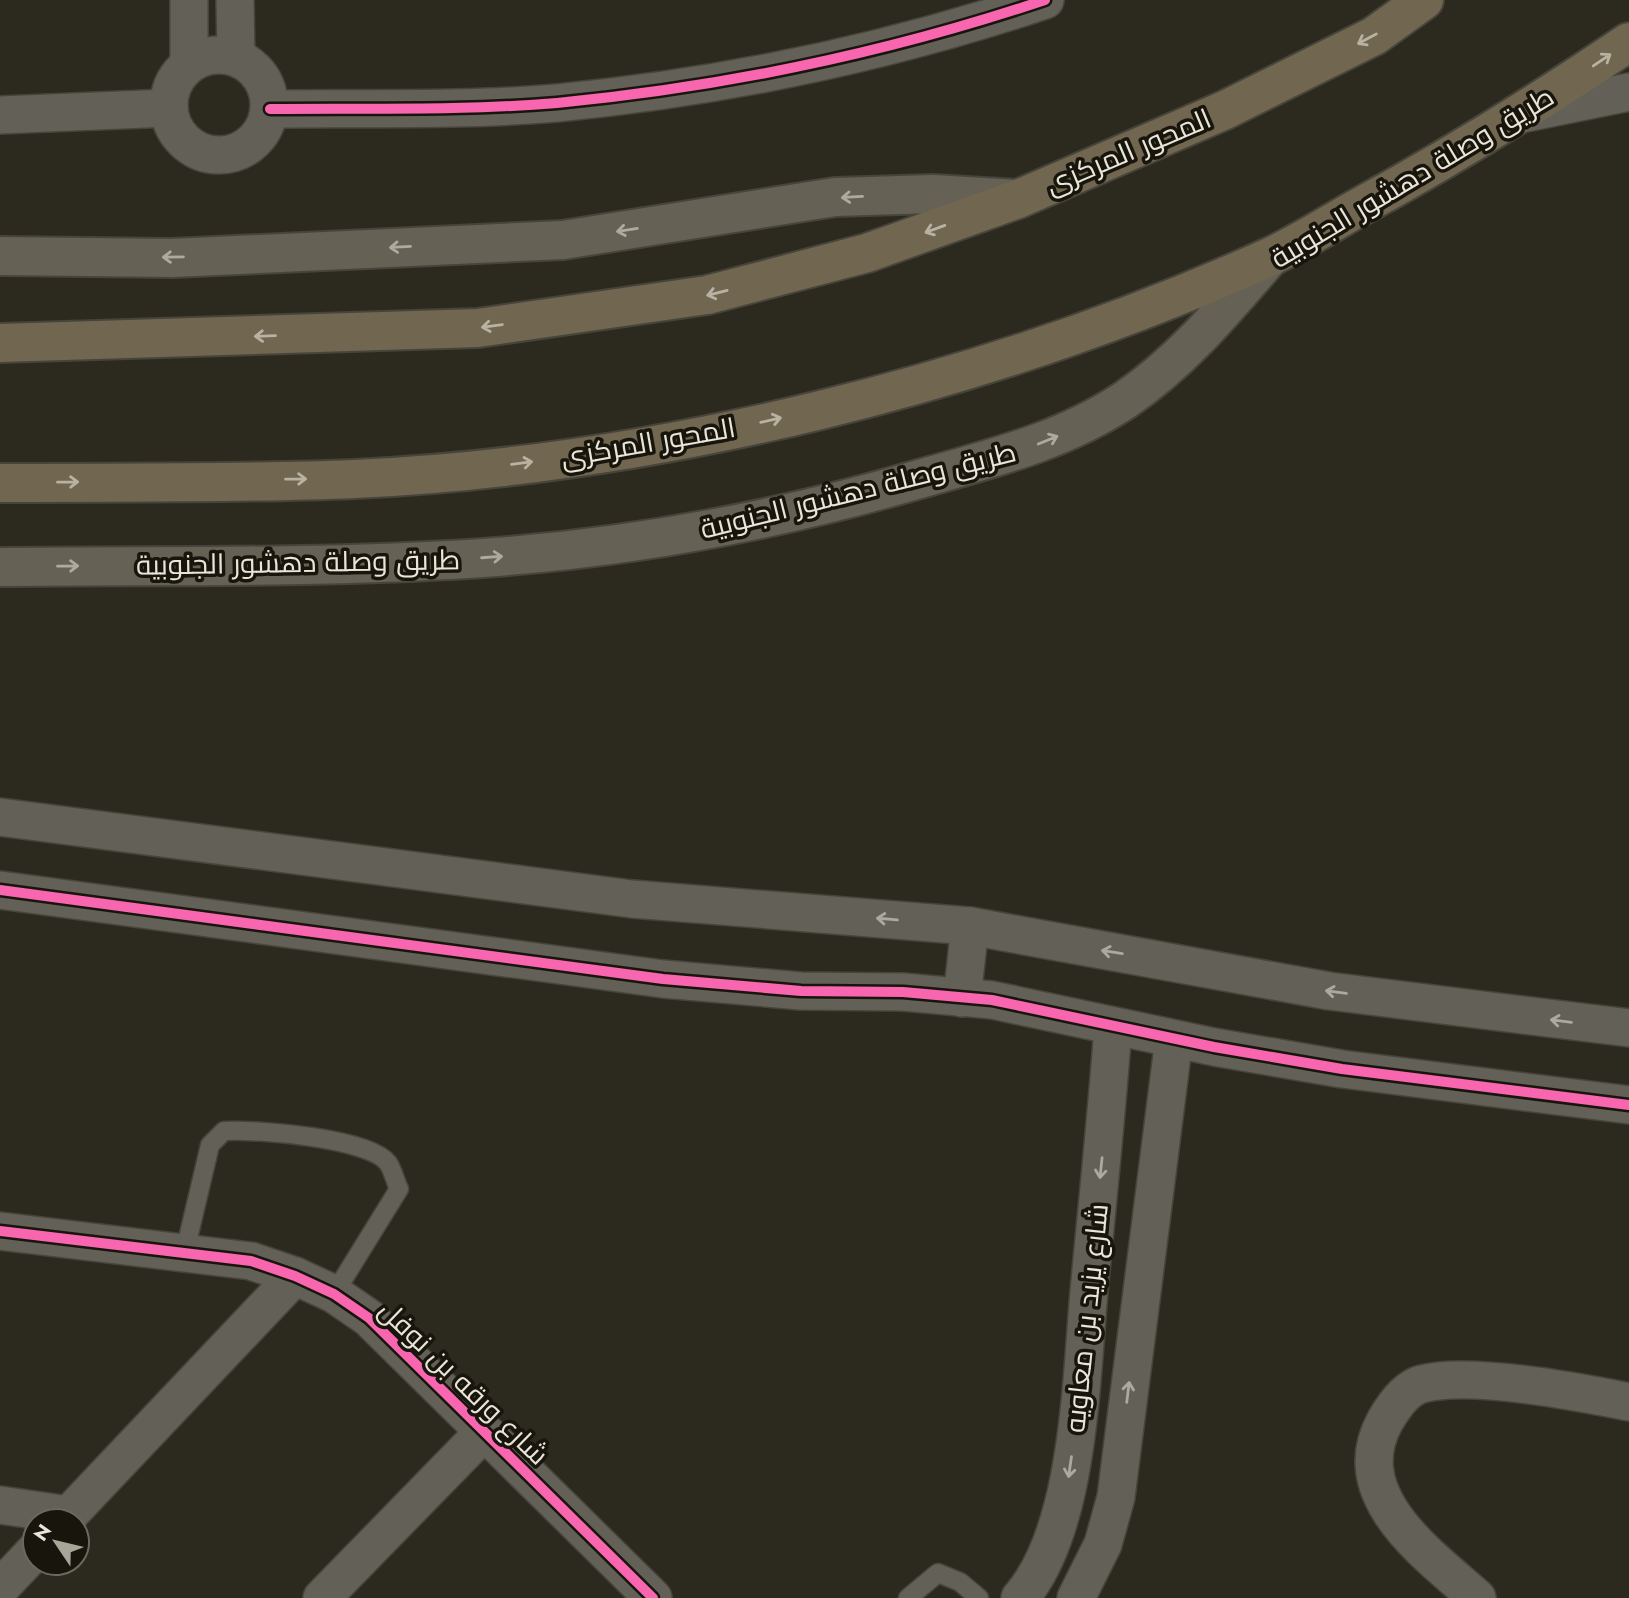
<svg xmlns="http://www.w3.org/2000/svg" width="1629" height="1598" font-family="Jost,Cairo,sans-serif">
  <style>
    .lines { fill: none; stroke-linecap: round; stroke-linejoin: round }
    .lane-casing { stroke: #47443b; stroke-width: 21 }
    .street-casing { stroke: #47443b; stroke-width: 40 }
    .secondary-casing { stroke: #47443b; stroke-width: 42 }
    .highway-casing { stroke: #47443b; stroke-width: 42 }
    .lane { stroke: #626057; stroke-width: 18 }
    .street { stroke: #626057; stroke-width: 37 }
    .secondary { stroke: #666155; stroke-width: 38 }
    .highway { stroke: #71664f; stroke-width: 38 }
    .cycleway-casing { stroke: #18150d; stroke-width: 15 }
    .cycleway { stroke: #f766af; stroke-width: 10 }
    .oneway { stroke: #b9b2a2 }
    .oneway2 { stroke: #aeaa9e }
    .oneway3 { stroke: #aca99e }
    .labels { text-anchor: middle; stroke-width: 7; stroke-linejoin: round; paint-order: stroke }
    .street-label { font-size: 28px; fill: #e9e5d9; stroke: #18150d }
  </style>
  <rect width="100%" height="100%" fill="#2c2a1f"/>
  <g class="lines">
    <defs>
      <g id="lane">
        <path d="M185 1251 210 1145 224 1131C255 1129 370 1138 388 1163 393 1170 395 1181 399 1189L334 1294"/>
        <path d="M908 1598 938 1573 960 1582 979 1598"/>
      </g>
      <g id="street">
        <path d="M235 0 236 57"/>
        <circle cx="219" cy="105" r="50"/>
        <path d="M189 64V0"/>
        <path d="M270 109C366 108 462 111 557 103 723 87 887 53 1045 0"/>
        <path d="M1521 114 1629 92"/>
        <path d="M0 115 169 108"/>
        <path d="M0 817 632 899 970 926 1329 991 1629 1028"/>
        <path d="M0 890 663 979 801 991 903 992 992 1000 1214 1047 1342 1069 1629 1105"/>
        <path d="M962 998 970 926"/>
        <path d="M0 1231 251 1261 295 1276 334 1294 369 1318 653 1598"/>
        <path d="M0 1505 69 1515"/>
        <path d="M63 1521 295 1276"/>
        <path d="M0 1588 35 1551"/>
        <path d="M322 1598 483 1433"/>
        <path d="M1020 1598C1081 1528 1081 1371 1090 1281 1098 1196 1107 1111 1113 1027"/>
        <path d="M1076 1598 1103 1544 1116 1497 1174 1039"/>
        <path d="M1477 1598C1428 1554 1344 1496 1385 1421 1393 1407 1406 1388 1422 1384 1468 1371 1579 1392 1629 1402"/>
      </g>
      <g id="secondary">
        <path d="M0 256 172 258 563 240 835 197 933 194 1018 199"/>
        <path d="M0 567C165 565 331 569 496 557 640 546 784 519 923 478 993 458 1063 441 1125 400 1182 361 1225 309 1269 258"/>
      </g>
      <g id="highway">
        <path d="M0 343 478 328 707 295 867 253 1018 199 1225 110 1374 36 1424 0"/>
        <path d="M0 483C118 482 237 484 354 479 657 465 989 383 1265 259 1297 245 1326 226 1356 209 1450 158 1540 102 1629 42"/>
      </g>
    </defs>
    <use href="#lane" class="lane-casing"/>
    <use href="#street" class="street-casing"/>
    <use href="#secondary" class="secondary-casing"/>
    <use href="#highway" class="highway-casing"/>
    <use href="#lane" class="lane"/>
    <use href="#street" class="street"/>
    <use href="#secondary" class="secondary"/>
    <use href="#highway" class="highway"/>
    <defs>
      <g id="cycleway">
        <path d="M270 109C366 108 462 111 557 103 723 87 887 53 1045 0"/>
        <path d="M0 890 663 979 801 991 903 992 992 1000 1214 1047 1342 1069 1629 1105"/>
        <path d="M0 1231 251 1261 295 1276 334 1294 369 1318 653 1598"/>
      </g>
    </defs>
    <use href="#cycleway" class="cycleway-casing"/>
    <use href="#cycleway" class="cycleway"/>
  </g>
  <defs><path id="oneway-shaft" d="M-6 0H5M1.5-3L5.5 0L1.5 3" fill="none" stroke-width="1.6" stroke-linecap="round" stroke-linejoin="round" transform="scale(1.75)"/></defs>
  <g class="oneway">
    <use href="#oneway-shaft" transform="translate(1367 39) rotate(152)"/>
    <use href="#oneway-shaft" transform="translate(1602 60) rotate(-34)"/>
    <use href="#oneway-shaft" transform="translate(935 229) rotate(160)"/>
    <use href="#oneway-shaft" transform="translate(717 293) rotate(166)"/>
    <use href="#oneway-shaft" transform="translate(492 326) rotate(172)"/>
    <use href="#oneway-shaft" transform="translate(265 336) rotate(178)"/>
    <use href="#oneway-shaft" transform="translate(771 420) rotate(-13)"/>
    <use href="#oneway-shaft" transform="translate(522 463) rotate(-7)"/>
    <use href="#oneway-shaft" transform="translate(296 479) rotate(-1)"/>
    <use href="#oneway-shaft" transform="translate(68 482) rotate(-1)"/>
  </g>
  <g class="oneway2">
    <use href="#oneway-shaft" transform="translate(852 197) rotate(177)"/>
    <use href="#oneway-shaft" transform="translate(627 230) rotate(171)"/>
    <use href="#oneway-shaft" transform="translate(400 247) rotate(177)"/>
    <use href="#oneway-shaft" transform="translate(173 257) rotate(179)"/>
    <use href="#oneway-shaft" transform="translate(1048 440) rotate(-22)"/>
    <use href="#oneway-shaft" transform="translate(492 557) rotate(-4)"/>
    <use href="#oneway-shaft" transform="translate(68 566) rotate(-1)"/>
  </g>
  <g class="oneway3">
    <use href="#oneway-shaft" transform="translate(887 919) rotate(-175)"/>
    <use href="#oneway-shaft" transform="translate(1112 952) rotate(-171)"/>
    <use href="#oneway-shaft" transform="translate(1336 992) rotate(-172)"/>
    <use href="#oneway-shaft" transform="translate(1561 1021) rotate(-173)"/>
    <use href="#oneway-shaft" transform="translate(1101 1168) rotate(96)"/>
    <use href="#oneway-shaft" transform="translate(1128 1392) rotate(-83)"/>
    <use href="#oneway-shaft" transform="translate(1070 1467) rotate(98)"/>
  </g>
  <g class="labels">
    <g class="street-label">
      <text transform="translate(1128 151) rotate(-23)" y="10">المحور المركزى</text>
      <text transform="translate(1412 177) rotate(-31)" y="10">طريق وصلة دهشور الجنوبية</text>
      <text transform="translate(648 442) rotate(-10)" y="10">المحور المركزى</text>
      <text transform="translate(858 490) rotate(-14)" y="10">طريق وصلة دهشور الجنوبية</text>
      <text transform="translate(298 562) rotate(-1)" y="10">طريق وصلة دهشور الجنوبية</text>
      <text transform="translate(1086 1318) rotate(-84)" y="10">شارع يزيد بن معاويه</text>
      <text transform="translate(464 1382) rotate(44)" y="10">شارع ورقه بن نوفل</text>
    </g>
  </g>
  <g transform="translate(56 1542) rotate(305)"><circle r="33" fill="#18150d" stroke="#6c685f" stroke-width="2"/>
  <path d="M0-5L12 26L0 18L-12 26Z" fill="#a7a498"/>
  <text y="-10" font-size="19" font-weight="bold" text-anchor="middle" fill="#e9e5d9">N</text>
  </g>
</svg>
